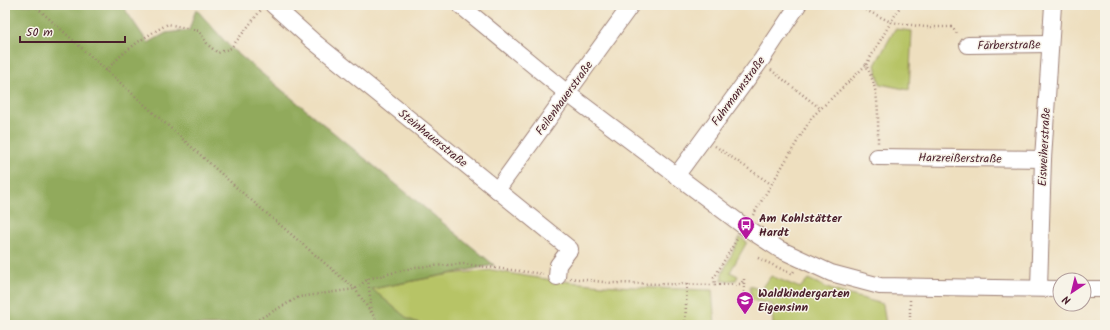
<svg xmlns="http://www.w3.org/2000/svg" width="1110" height="330" font-family="Kalam,sans-serif">
  <style>
    .green { fill: #b7c466; stroke: #807248 }
    .forest { fill: #91aa5b; stroke: #6e6443 }
    .lines { fill: none; stroke-linecap: round; stroke-linejoin: round }
    .street-casing { stroke: #9c7f75; stroke-width: 18 }
    .path { stroke: #9c7f75; stroke-width: 2.5; stroke-dasharray: 1 3; stroke-linecap: butt }
    .street { stroke: #fff; stroke-width: 16 }
    .labels { text-anchor: middle; stroke-width: 3; stroke-linejoin: round; paint-order: stroke }
    .street-label { font-size: 12px; fill: #4a1f2b; stroke: #f7f3e8 }
    .poi-label { font-size: 12px; font-weight: bold; fill: #4a1f2b; stroke: #f7f3e8; text-anchor: start }
  </style>
  <rect width="100%" height="100%" fill="#f7f3e8"/>
  <filter id="ink" filterUnits="userSpaceOnUse"><feTurbulence type="fractalNoise" baseFrequency=".025" numOctaves="2"/><feDisplacementMap in="SourceGraphic" scale="8" xChannelSelector="R" yChannelSelector="G"/><feConvolveMatrix kernelMatrix="1 2 1 2 8 2 1 2 1" color-interpolation-filters="sRGB"/></filter>
  <filter id="wash" filterUnits="userSpaceOnUse"><feTurbulence type="fractalNoise" baseFrequency=".012" numOctaves="4" result="noise"/><feDisplacementMap in="SourceGraphic" scale="16" xChannelSelector="R" yChannelSelector="G"/><feGaussianBlur stdDeviation="0.9" result="paint"/><feColorMatrix in="noise" values="0 0 0 0 0 0 0 0 0 0 0 0 0 0 0 0 0 1.4 0 .05"/><feComposite in="paint" operator="in"/></filter>
  <g filter="url(#wash)">
    <rect width="100%" height="100%" fill="#eedfbf"/>
    <g class="green">
      <path d="M895 29 912 31 909 90 880 84 875 65Z"/>
      <path d="M740 237 747 242 730 272 738 276 736 280 722 281V274Z"/>
      <path d="M493 270C564 285 639 288 712 290L715 325H424L408 319 372 289 450 274Z"/>
      <path d="M771 276 800 288 808 279 832 290 883 304 886 325H773L772 304 751 300 750 286 761 290Z"/>
    </g>
    <path class="forest" d="M5 5H122L148 43 166 33 189 30 196 9 231 48 494 265 372 289 408 319 424 325H5Z"/>
  </g>
  <g filter="url(#ink)">
    <g class="lines">
      <defs>
        <g id="street">
          <path d="M273 5 313 41 570 249 558 265 557 277"/>
          <path d="M460 5 567 93 745 227 779 249 831 273 880 286 1060 289"/>
          <path d="M968 45 1050 44"/>
          <path d="M877 157 1043 159"/>
          <path d="M676 176 762 59 798 5"/>
          <path d="M497 190 631 5"/>
          <path d="M1039 288 1043 159 1053 5"/>
          <path d="M1084 289H1105"/>
        </g>
      </defs>
      <use href="#street" class="street-casing"/>
      <g class="path">
        <path d="M34 5 237 188 355 289 380 325"/>
        <path d="M855 5 891 22 866 65C880 92 878 114 878 143"/>
        <path d="M901 5 891 22 925 27H952L958 35"/>
        <path d="M771 70 821 109"/>
        <path d="M106 71C124 50 144 37 168 24L199 31 208 45 218 53 231 48 261 10"/>
        <path d="M715 146 771 184"/>
        <path d="M753 215 812 117 866 65"/>
        <path d="M758 258 792 274 794 271"/>
        <path d="M570 278 612 283 715 285 714 278 737 239"/>
        <path d="M368 279 372 313"/>
        <path d="M744 279V305"/>
        <path d="M715 285 741 284 744 279"/>
        <path d="M910 300V325"/>
        <path d="M248 325 299 297 355 289 368 279 416 267 464 264 543 274"/>
        <path d="M685 325 687 284"/>
      </g>
      <use href="#street" class="street"/>
    </g>
  </g>
  <defs>
    <symbol id="bus-pin" viewBox="-11 -11 22 30"><path d="M0 17L-7.5 6A9.5 9.5 0 1 1 7.5 6Z" fill="#b5179e" stroke="#f7f3e8"/><path d="M-5-6H5V4H4V6H2V4H-2V6H-4V4H-5ZM-3.5-4V0h7V-4ZM-3.5 1.2v1.5H-2V1.2ZM2 1.2v1.5H3.5V1.2Z" fill="#fff"/></symbol>
    <symbol id="school-pin" viewBox="-11 -11 22 30"><path d="M0 17L-7.5 6A9.5 9.5 0 1 1 7.5 6Z" fill="#b5179e" stroke="#f7f3e8"/><path d="M0-5L7-2L0 1L-7-2ZM-4 1L0 2.5L4 1V4Q0 6-4 4Z" fill="#fff"/></symbol>
  </defs>
  <g fill-rule="evenodd">
    <use href="#bus-pin" x="736" y="215" width="20" height="27"/>
    <use href="#school-pin" x="735" y="290" width="20" height="27"/>
  </g>
  <g class="labels">
    <g class="street-label">
      <text transform="translate(1009 45) rotate(-1)" y="4">Färberstraße</text>
      <text transform="translate(738 91) rotate(-54)" y="4">Fuhrmannstraße</text>
      <text transform="translate(564 98) rotate(-54)" y="4">Feilenhauerstraße</text>
      <text transform="translate(433 138) rotate(39)" y="4">Steinhauerstraße</text>
      <text transform="translate(1044 147) rotate(-87)" y="4">Eisweiherstraße</text>
      <text transform="translate(960 158) rotate(1)" y="4">Harzreißerstraße</text>
    </g>
    <g class="poi-label">
      <text x="759" y="222">Am Kohlstätter<tspan x="759" dy="14">Hardt</tspan></text>
      <text x="758" y="297">Waldkindergarten<tspan x="758" dy="14">Eigensinn</tspan></text>
    </g>
  </g>
  <rect width="1110" height="330" fill="none" stroke="#f7f3e8" stroke-width="20"/>
  <g transform="translate(1072 292) rotate(215)"><circle r="19" fill="#f7f3e8" stroke="#b29e9c"/>
  <path d="M0-3L7 15L0 10L-7 15Z" fill="#b5179e"/>
  <text y="-6" font-size="11" font-weight="bold" text-anchor="middle" fill="#4a1f2b">N</text>
  </g>
  <path d="M20 36v6h105v-6" fill="none" stroke="#4a1f2b" stroke-width="2"/>
  <text x="26" y="36" font-size="12" fill="#4a1f2b" stroke="#f7f3e8" stroke-width="3" paint-order="stroke">50 m</text>
</svg>
